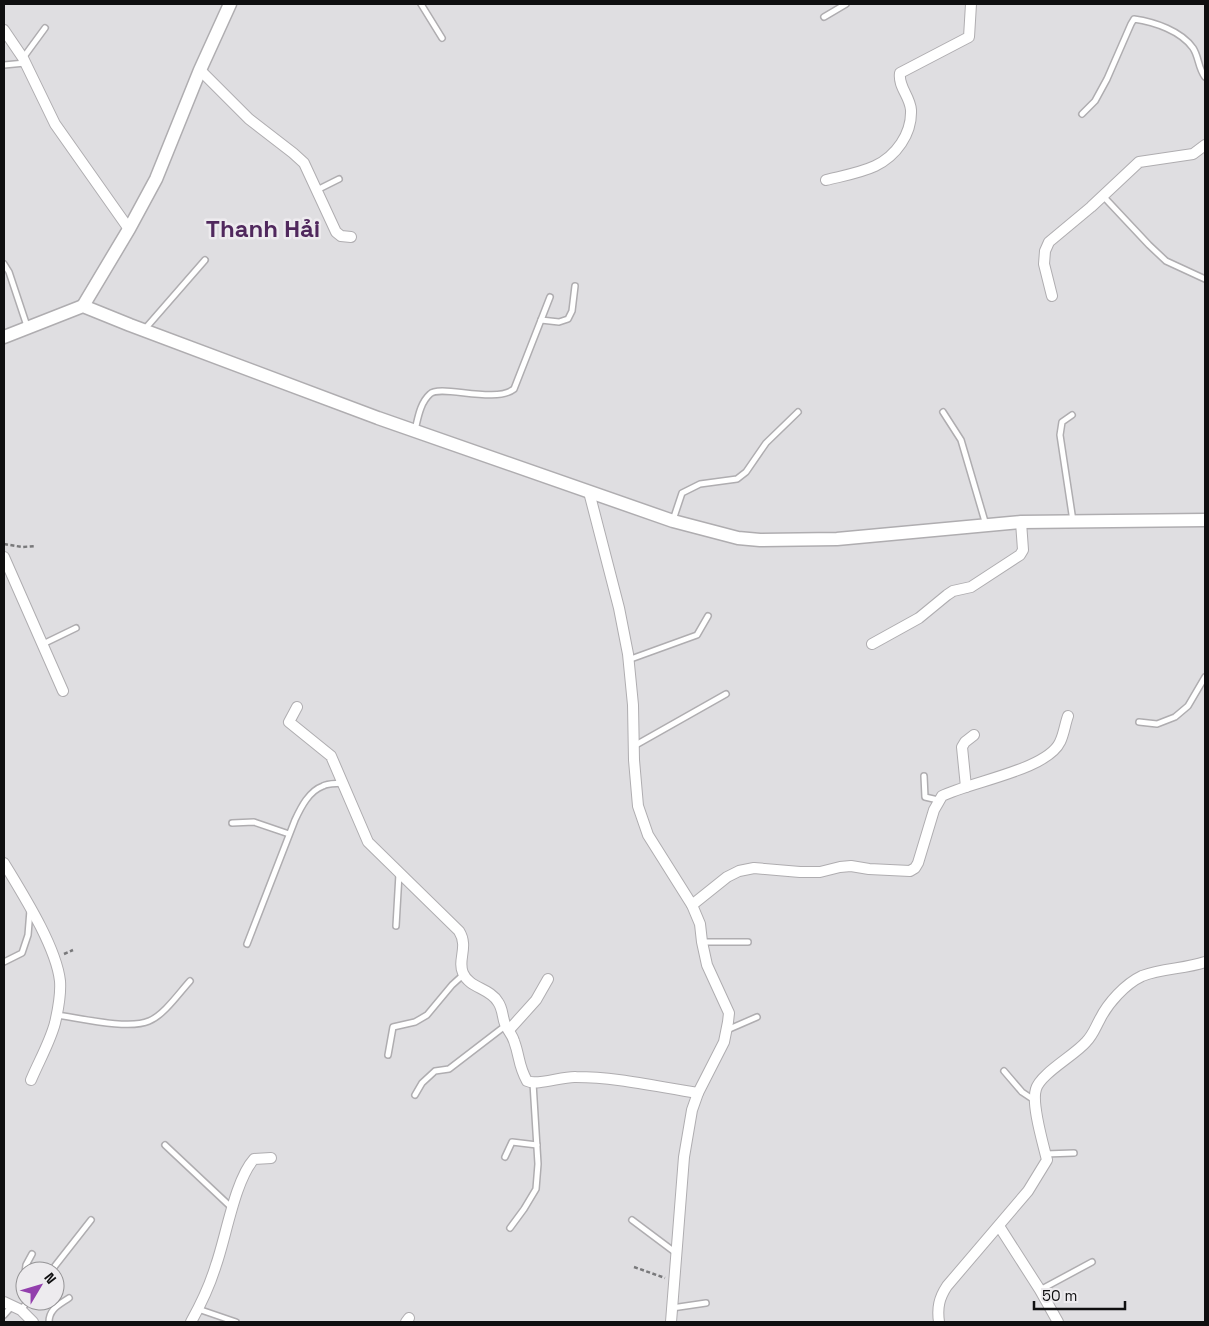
<svg xmlns="http://www.w3.org/2000/svg" width="1209" height="1326" font-family="'Space Grotesk',sans-serif">
  <style>
    .lines { fill: none; stroke-linecap: round; stroke-linejoin: round }
    .service-casing { stroke: #afadb0; stroke-width: 8 }
    .minor-casing { stroke: #afadb0; stroke-width: 12 }
    .tertiary-casing { stroke: #afadb0; stroke-width: 15 }
    .path { stroke: #79797b; stroke-width: 2.5; stroke-dasharray: 4 2.5; stroke-linecap: butt }
    .service { stroke: #fff; stroke-width: 5 }
    .minor { stroke: #fff; stroke-width: 10 }
    .tertiary { stroke: #fff; stroke-width: 12 }
    .labels { text-anchor: middle; stroke-width: 5; stroke-linejoin: round; paint-order: stroke }
    .district-label { font-size: 24px; font-weight: bold; fill: #50285d; stroke: #edebee }
  </style>
  <rect width="100%" height="100%" fill="#dfdee1"/>
  <g class="lines">
    <defs>
      <g id="service">
        <path d="M421 4 442 38"/>
        <path d="M824 17 846 4"/>
        <path d="M23 58 45 28"/>
        <path d="M4 65 25 63"/>
        <path d="M1082 114 1095 101 1107 79 1131 24 1134 19C1155 22 1181 31 1193 48 1199 57 1198 68 1205 77"/>
        <path d="M317 190 339 179"/>
        <path d="M1103 196 1149 245 1166 261 1205 279"/>
        <path d="M4 264 9 272 27 326"/>
        <path d="M541 320 559 322 568 319 572 311 575 286"/>
        <path d="M144 330 205 260"/>
        <path d="M943 412 961 440 986 525"/>
        <path d="M1072 415 1062 422 1060 435 1073 521"/>
        <path d="M415 430C418 418 420 403 430 394 440 384 495 404 514 389L550 297"/>
        <path d="M673 520 682 493 700 484 737 479 746 472 766 443 798 412"/>
        <path d="M43 644 76 628"/>
        <path d="M628 660 697 635 708 616"/>
        <path d="M1139 722 1157 724 1175 717 1188 706 1205 677"/>
        <path d="M634 746 726 694"/>
        <path d="M924 776 925 797 938 800"/>
        <path d="M232 823 254 822 289 834"/>
        <path d="M396 926 399 874"/>
        <path d="M702 942H748"/>
        <path d="M247 944 295 820C301 807 309 791 323 786 328 783 337 784 343 783"/>
        <path d="M4 962 22 953 28 935 30 910"/>
        <path d="M57 1015C79 1018 129 1030 149 1021 164 1015 179 993 190 981"/>
        <path d="M727 1030 757 1017"/>
        <path d="M388 1055 393 1027 415 1022 427 1015 452 985 463 975"/>
        <path d="M1004 1071 1022 1092 1034 1100"/>
        <path d="M415 1095 422 1083 435 1071 449 1069 505 1026"/>
        <path d="M165 1145 232 1208"/>
        <path d="M1045 1154 1074 1153"/>
        <path d="M505 1157 512 1142 537 1145"/>
        <path d="M632 1220 676 1253"/>
        <path d="M510 1228 524 1209 536 1189 538 1164 533 1083"/>
        <path d="M51 1271 91 1220"/>
        <path d="M25 1273 26 1265 32 1254"/>
        <path d="M1040 1290 1092 1262"/>
        <path d="M672 1308 706 1303"/>
        <path d="M198 1309 236 1322"/>
        <path d="M21 1310 28 1301"/>
        <path d="M4 1315 12 1306"/>
        <path d="M49 1322C49 1309 59 1305 69 1298"/>
      </g>
      <g id="minor">
        <path d="M4 30 23 58 55 124 129 229"/>
        <path d="M200 70 249 119 293 153 304 163 336 232 341 236 351 237"/>
        <path d="M826 180C842 176 860 173 875 166 896 156 912 134 911 110 910 96 898 87 900 73L969 37 971 4"/>
        <path d="M1052 296 1044 264 1045 251 1049 242 1091 207 1139 162 1193 154 1205 145"/>
        <path d="M589 492 619 608 628 654 633 705 634 760 638 806 648 835 692 905 700 924 702 942 707 965 729 1013 728 1022 724 1042 698 1093 692 1110 684 1157 671 1322"/>
        <path d="M4 557 63 691"/>
        <path d="M872 644 919 618 947 595 953 591 971 587 1020 555 1023 550 1021 522"/>
        <path d="M297 707 289 722 331 756 368 842 459 931C469 947 457 960 463 973 469 988 490 988 498 1002 503 1009 502 1016 505 1024 507 1030 512 1034 514 1041 520 1057 518 1065 527 1081 537 1086 563 1076 576 1077 617 1077 658 1087 698 1093"/>
        <path d="M966 787 962 747 965 742 974 735"/>
        <path d="M4 863C22 893 56 946 60 981 61 994 58 1010 55 1023 50 1042 39 1061 31 1080"/>
        <path d="M692 905 727 877 739 871 754 868 800 872H820L840 867 851 866 869 869 910 871 915 868 918 863 934 810 942 796C969 782 1047 770 1060 742 1064 734 1065 724 1068 716"/>
        <path d="M509 1030 536 1000 548 979"/>
        <path d="M999 1226 1040 1290 1058 1322"/>
        <path d="M4 1302 21 1310 33 1322"/>
        <path d="M191 1322C201 1304 210 1285 216 1265 226 1237 235 1180 254 1159L271 1158"/>
        <path d="M406 1322 409 1318"/>
        <path d="M939 1322C937 1308 939 1298 947 1286L1028 1191 1047 1160C1043 1143 1031 1104 1036 1089 1040 1074 1075 1055 1086 1042 1093 1035 1095 1028 1100 1019 1108 1003 1125 984 1142 976 1162 968 1185 969 1205 962"/>
      </g>
      <g id="tertiary">
        <path d="M83 306 129 229 156 179 200 70 230 4"/>
        <path d="M4 337 83 306 130 325 378 418 673 521 738 538 760 540 837 539 1021 522 1205 520"/>
      </g>
    </defs>
    <use href="#service" class="service-casing"/>
    <use href="#minor" class="minor-casing"/>
    <use href="#tertiary" class="tertiary-casing"/>
    <g class="path">
      <path d="M4 544 22 547 36 546"/>
      <path d="M64 954 73 950"/>
      <path d="M634 1267 665 1278"/>
    </g>
    <use href="#service" class="service"/>
    <use href="#minor" class="minor"/>
    <use href="#tertiary" class="tertiary"/>
  </g>
  <g class="labels">
    <g class="district-label">
      <text x="263" y="237">Thanh Hải</text>
    </g>
  </g>
  <rect width="1209" height="1326" fill="none" stroke="#0f0f10" stroke-width="10"/>
  <g transform="translate(40 1286) rotate(52)"><circle r="24" fill="#edebee" stroke="#949395"/>
  <path d="M0-4L9 19L0 12L-9 19Z" fill="#933fad"/>
  <text y="-8" font-size="14" font-weight="bold" text-anchor="middle" fill="#0f0f10">N</text>
  </g>
  <path d="M1034 1301v8h91v-8" fill="none" stroke="#0f0f10" stroke-width="2.5"/>
  <text x="1042" y="1301" font-size="15" fill="#0f0f10" stroke="#edebee" stroke-width="4" paint-order="stroke">50 m</text>
</svg>
